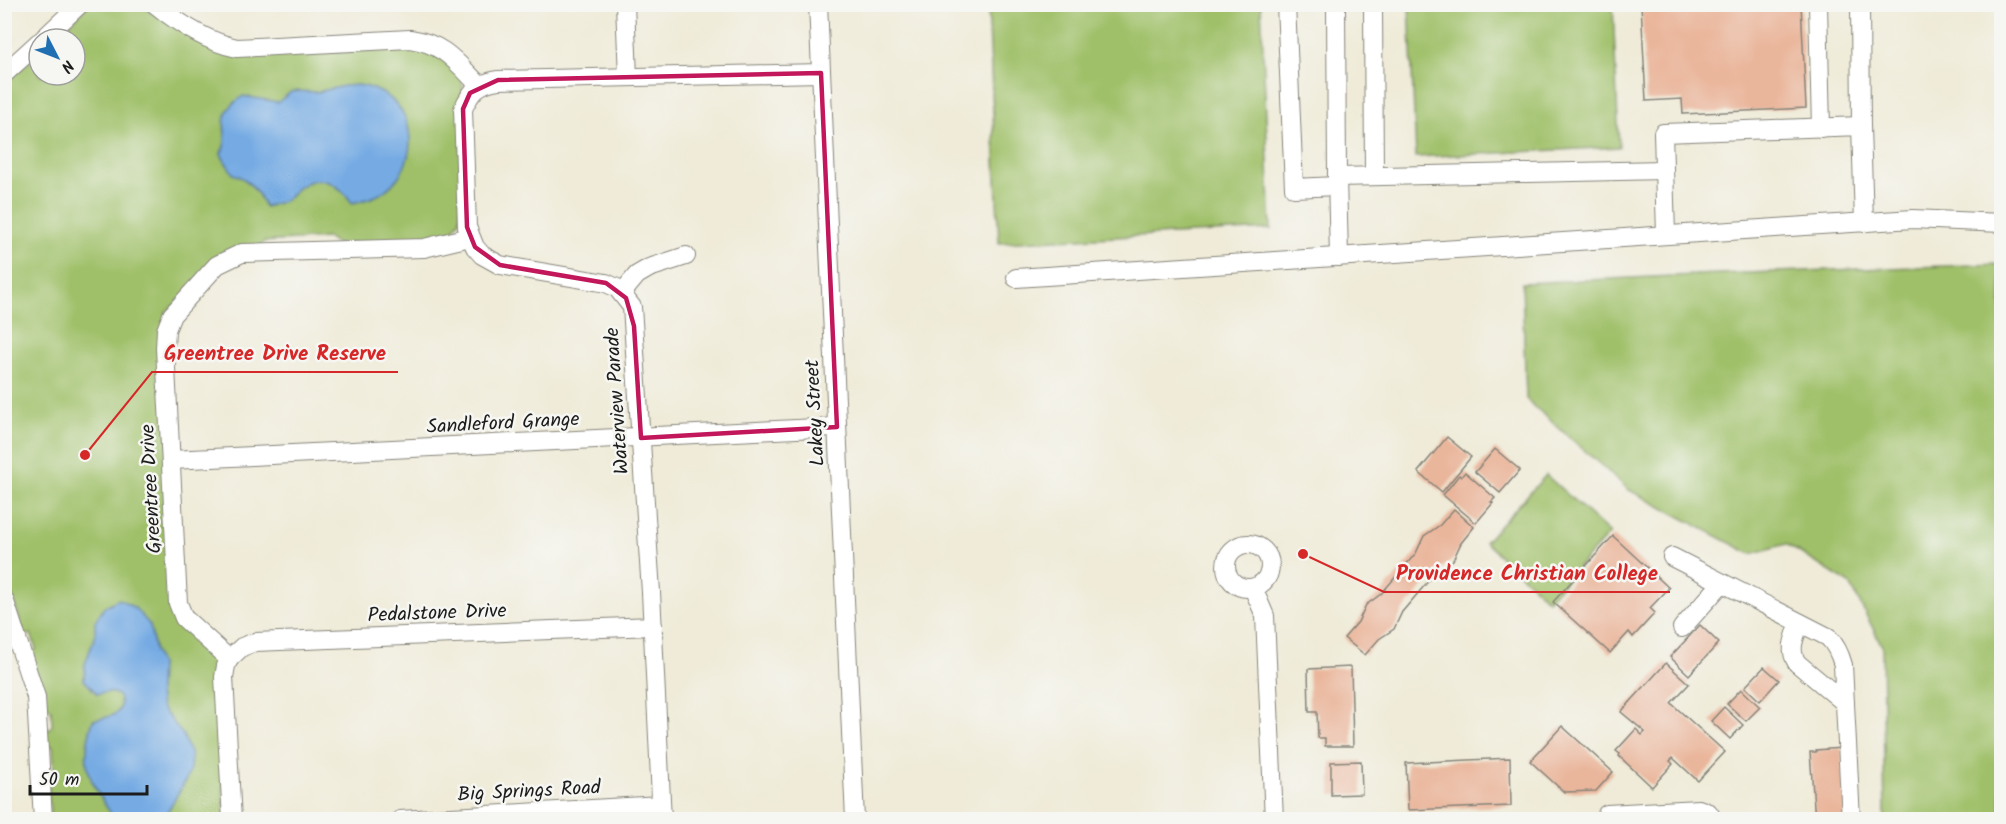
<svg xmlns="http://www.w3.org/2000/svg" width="2006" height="824" font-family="Kalam,sans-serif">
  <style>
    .green { fill: #9fc068; stroke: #5e6e42; stroke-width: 1.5 }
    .water { fill: #75aae3; stroke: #486380; stroke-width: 1.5 }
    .building { fill: #eab69b }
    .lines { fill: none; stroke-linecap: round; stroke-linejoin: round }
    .minor-casing { stroke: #86847a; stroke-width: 20 }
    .minor { stroke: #fff; stroke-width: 18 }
    .marked { fill: none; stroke: #c2185b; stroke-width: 4.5; stroke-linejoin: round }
    .labels { text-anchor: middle; stroke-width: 5; stroke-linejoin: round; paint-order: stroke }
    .street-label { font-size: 20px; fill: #1c1c1c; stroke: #f6f6f2 }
    .leader { fill: none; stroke: #d62828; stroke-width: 2 }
    .callout-dot { fill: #d62828; stroke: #f6f6f2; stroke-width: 2 }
    .callout-label { font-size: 21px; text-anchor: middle; font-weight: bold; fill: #d62828; stroke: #f6f6f2; stroke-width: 5; stroke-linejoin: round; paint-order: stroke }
  </style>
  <rect width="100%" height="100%" fill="#f6f6f2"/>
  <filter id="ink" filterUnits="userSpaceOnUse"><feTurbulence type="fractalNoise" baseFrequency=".0167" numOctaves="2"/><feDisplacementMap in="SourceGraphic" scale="12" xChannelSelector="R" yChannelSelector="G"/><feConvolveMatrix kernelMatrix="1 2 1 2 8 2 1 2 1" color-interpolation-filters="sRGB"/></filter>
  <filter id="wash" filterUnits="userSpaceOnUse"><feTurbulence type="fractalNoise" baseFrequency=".008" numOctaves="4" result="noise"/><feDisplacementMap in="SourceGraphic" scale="24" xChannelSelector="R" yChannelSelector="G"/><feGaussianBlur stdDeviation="1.35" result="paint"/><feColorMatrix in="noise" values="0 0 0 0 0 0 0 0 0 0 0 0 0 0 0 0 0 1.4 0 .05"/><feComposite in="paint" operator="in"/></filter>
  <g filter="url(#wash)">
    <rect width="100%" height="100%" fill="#efebd8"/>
    <g class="green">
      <path d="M90 4 142 5 149 11 234 53 422 49C437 55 458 68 463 84L460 220 451 233 436 239 337 244 328 238 264 242 260 247 241 248 166 312 172 606 215 657 217 665 225 819H50L48 775 54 771 53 747 46 743V731L52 726 51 709 44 704 31 656 36 649 31 634 27 635 24 634 5 574 4 85 39 52V75H75V39H53Z"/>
      <path d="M988 5H1261L1271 229 999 243Z"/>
      <path d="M1409 5H1613L1619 147 1416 157Z"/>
      <path d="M2001 264V819H1885L1882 646 1850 584 1786 544 1751 554 1629 490 1526 399 1522 283 1717 274Z"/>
      <path d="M1546 475 1610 533 1548 600 1485 542Z"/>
    </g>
    <g class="water">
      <path d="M358 85C364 86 370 87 376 90 422 109 420 172 378 195 370 199 361 201 352 203 340 185 322 172 301 186 295 189 292 195 287 199 282 203 271 204 265 207 258 192 248 178 233 174 229 166 223 161 221 153 234 132 209 119 243 96L278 102 291 92 296 91 317 92 344 86Z"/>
      <path d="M119 599 135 608 150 625 155 652 160 664 159 692 161 707 183 735 191 756 190 770 186 780 169 809 165 819H114C90 779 78 769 93 720 108 717 128 715 118 695L110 692 97 694 84 680 85 664 95 636V621L105 606Z"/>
    </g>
    <g id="blocks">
      <g class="building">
        <path d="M1641 4H1801L1806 108 1683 114 1682 99 1646 101Z"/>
        <path d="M1447 437 1471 457 1442 492 1418 472Z"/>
        <path d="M1495 449 1520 470 1500 493 1475 472Z"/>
        <path d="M1465 472 1495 498 1491 502 1493 503 1476 523 1443 495 1459 475 1461 477Z"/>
        <path d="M1454 509 1474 527 1461 543 1453 560 1437 571 1402 612 1394 629 1379 639 1365 655 1344 638 1358 622 1366 605 1381 594 1416 553 1424 536 1440 525Z"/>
        <path d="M1613 536 1669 588 1650 608 1655 613 1633 637 1629 632 1610 653 1553 602Z"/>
        <path d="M1700 625 1719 643 1689 675 1670 657Z"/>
        <path d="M1666 663 1689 684 1671 703 1725 752 1698 781 1673 758 1670 761 1673 764 1652 787 1619 756 1620 754 1616 751 1636 729 1642 735 1645 732 1621 712Z"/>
        <path d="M1351 667 1353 746H1325V738H1318L1317 712H1309L1308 669Z"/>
        <path d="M1764 667 1779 680 1760 701 1745 687Z"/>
        <path d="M1741 689 1760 707 1746 721 1727 704Z"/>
        <path d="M1724 707 1743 725 1730 739 1711 721Z"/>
        <path d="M1562 726 1613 772 1596 791 1564 792 1530 761Z"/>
        <path d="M1842 748 1846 820H1815L1810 752H1816V750Z"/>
        <path d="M1510 758 1511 806 1408 810 1406 763Z"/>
        <path d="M1361 761 1362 794 1331 795V762Z"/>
      </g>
    </g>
  </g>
  <g filter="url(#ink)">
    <use href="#blocks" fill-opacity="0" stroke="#86847a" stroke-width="1.5"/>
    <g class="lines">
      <defs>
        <g id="minor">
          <path d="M155 4C178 23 208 42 237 48L410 39C445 44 456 62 480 86"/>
          <path d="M625 4 628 77"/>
          <path d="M818 4 855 820"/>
          <path d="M1286 4 1294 188 1337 186"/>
          <path d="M1336 4 1337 177"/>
          <path d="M1373 4 1374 176"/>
          <path d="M1818 4 1821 128"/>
          <path d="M1860 4 1861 126"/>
          <path d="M43 39 80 4"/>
          <path d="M4 74 39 42"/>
          <path d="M1666 235 1663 133 1861 126 1864 223"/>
          <path d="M1339 257 1337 177 1664 170"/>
          <path d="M1016 278 1913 219 2002 223"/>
          <path d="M622 293 637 275 649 268 686 256"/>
          <path d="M171 460 837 427"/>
          <circle cx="1248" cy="566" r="22"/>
          <path d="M1672 557 1828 637C1836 645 1840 654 1843 665L1851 820"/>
          <path d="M1253 588 1265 616 1274 820"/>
          <path d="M4 599 36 697 43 820"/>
          <path d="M1800 623C1795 637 1788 649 1797 663L1845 703"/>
          <path d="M1682 628 1722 583"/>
          <path d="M229 659 242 647 255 642 653 626"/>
          <path d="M232 820 224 677 226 666 229 659 184 618 178 603 165 348 166 330 172 315 217 265 242 253 424 248 470 237"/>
          <path d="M400 820 661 805"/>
          <path d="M662 820 651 592 632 307 617 288 606 283 500 265 482 255 475 247 467 227 463 109C471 91 478 83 498 80L821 73"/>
          <path d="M1607 820V814L1699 809 1709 813 1713 820"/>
        </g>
      </defs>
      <use href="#minor" class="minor-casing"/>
      <use href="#minor" class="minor"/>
    </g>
  </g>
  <path class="marked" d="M821 73 837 427 641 438 634 326 626 298 606 283 500 265 475 247 467 227 463 109 470 93 498 80Z"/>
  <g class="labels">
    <g class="street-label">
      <text transform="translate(616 401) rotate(-94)" y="7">Waterview Parade</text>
      <text transform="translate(814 413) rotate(-93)" y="7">Lakey Street</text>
      <text transform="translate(503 422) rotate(-3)" y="7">Sandleford Grange</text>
      <text transform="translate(150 489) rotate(-93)" y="7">Greentree Drive</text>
      <text transform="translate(437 612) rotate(-2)" y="7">Pedalstone Drive</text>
      <text transform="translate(529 790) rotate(-3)" y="7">Big Springs Road</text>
    </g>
  </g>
  <path class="leader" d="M85 455L152 372H398M1303 554L1384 592H1670"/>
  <g class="callout-dot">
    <circle cx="85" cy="455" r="6"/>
    <circle cx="1303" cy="554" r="6"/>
  </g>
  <g class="callout-label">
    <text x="275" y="360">Greentree Drive Reserve</text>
    <text x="1527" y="580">Providence Christian College</text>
  </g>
  <rect width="2006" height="824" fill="none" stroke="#f6f6f2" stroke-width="24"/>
  <g transform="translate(57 57) rotate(132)"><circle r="28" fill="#f6f6f2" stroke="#9f9f9c" stroke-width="1.5"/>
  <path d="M0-4.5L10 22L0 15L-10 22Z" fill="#1f6fb2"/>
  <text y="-9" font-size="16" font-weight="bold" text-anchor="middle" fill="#1c1c1c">N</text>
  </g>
  <path d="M30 785v9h117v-9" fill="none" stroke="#1c1c1c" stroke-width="3"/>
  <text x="39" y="785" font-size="18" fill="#1c1c1c" stroke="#f6f6f2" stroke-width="4.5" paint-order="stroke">50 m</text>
</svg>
